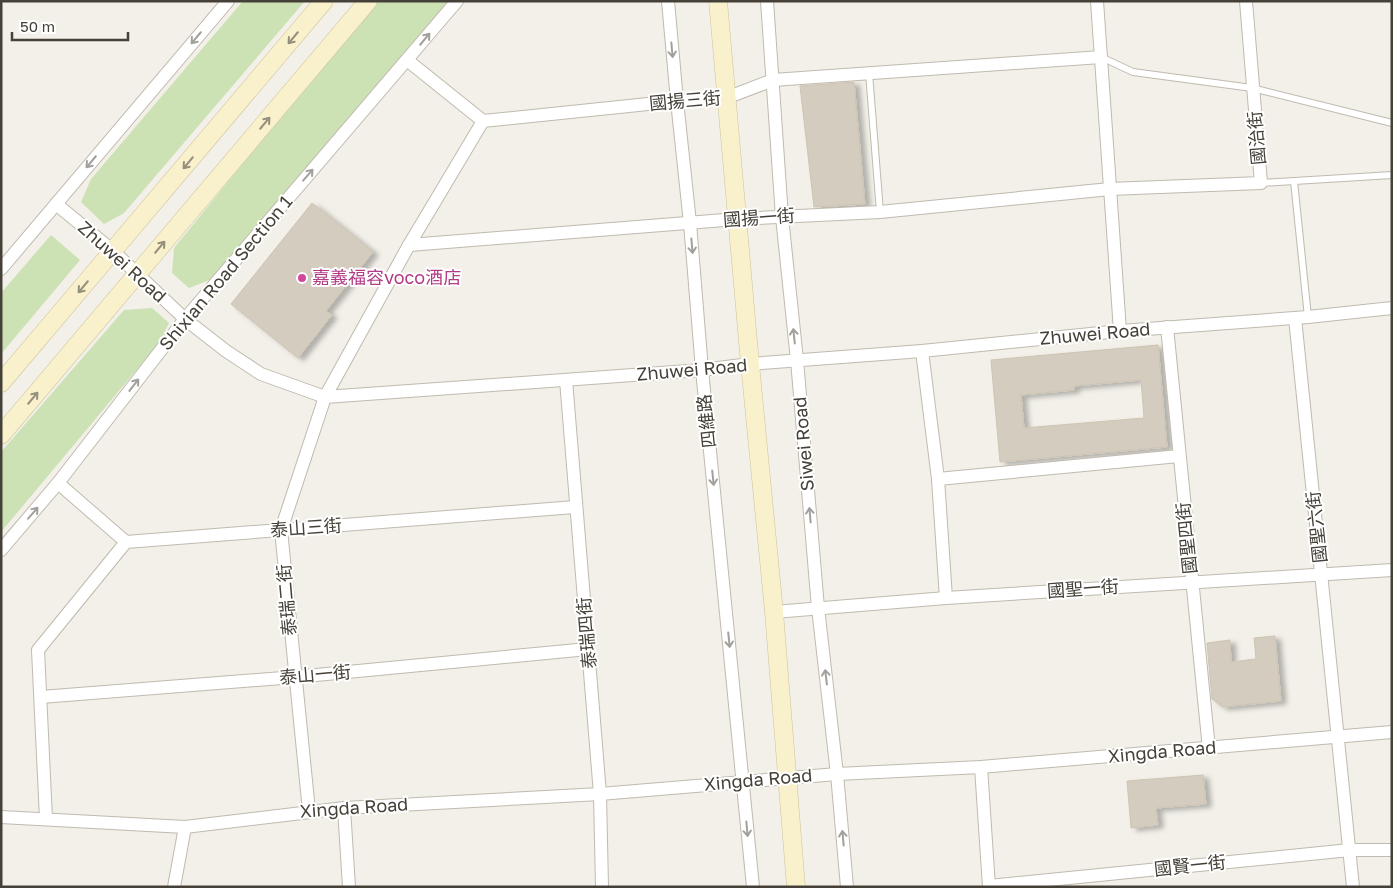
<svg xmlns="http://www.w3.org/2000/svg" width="1393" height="888" font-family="'Golos Text','Noto Sans TC',sans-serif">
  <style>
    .green { fill: #cce2b5 }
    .building { fill: #d3ccbf; stroke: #cdc4b3; fill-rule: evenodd; filter: url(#shadow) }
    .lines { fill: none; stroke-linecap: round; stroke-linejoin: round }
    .lane-casing { stroke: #c0baaf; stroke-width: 8 }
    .street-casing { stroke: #c0baaf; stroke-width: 14 }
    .secondary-casing { stroke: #cdc39c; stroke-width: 19 }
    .lane { stroke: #fff; stroke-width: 6 }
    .street { stroke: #fff; stroke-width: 12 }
    .secondary { stroke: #f9f0cc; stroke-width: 18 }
    .oneway { stroke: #a2a09c }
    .oneway2 { stroke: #968f7b }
    .hotel-dot { fill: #d1479c; stroke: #fff; stroke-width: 2 }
    .labels { text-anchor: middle; stroke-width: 4; stroke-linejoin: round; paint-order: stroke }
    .street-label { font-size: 18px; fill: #454038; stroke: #fff }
    .hotel-label { font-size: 18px; fill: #b23c85; stroke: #fff; text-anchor: start }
  </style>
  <defs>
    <filter id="shadow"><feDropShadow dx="5.5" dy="3" stdDeviation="2.5" flood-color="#0004"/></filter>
  </defs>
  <rect width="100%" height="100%" fill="#f2f0e8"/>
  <g class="green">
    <path d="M243 1H305L124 213 104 224 81 202 91 179Z"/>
    <path d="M375 1H450L212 279 189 288 172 273 174 248Z"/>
    <path d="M51 235 80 260 1 354V293Z"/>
    <path d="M152 308 169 323 159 343 1 532V452L124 310Z"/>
  </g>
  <g class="building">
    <path d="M854 82 865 204 814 207 800 86Z"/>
    <path d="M312 203 373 252 326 311 332 315 298 358 231 304Z"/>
    <path d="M1158 345 1167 447 1000 462 991 360ZM1141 380 1144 418 1024 428 1021 395 1074 390V386Z"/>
    <path d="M1275 636 1281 701 1223 707 1212 699 1207 643 1230 640 1231 662 1256 659 1254 638Z"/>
    <path d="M1203 775 1206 804 1156 808 1158 825 1131 828 1127 781Z"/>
  </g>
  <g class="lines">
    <defs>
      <g id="lane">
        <path d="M1101 57 1133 72 1252 88 1392 123"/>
        <path d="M869 73 880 212"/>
        <path d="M1294 181 1308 317"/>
        <path d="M1261 183 1392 175"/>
      </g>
      <g id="street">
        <path d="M668 1 677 101 690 223 702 370 753 887"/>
        <path d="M767 1 782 217 797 360 818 608 837 774 847 887"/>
        <path d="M1097 1 1120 331"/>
        <path d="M407 60 483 121 677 101 726 98 773 80 1101 57"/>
        <path d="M56 204 113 251 185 319 226 351 261 374 325 397 702 370 750 364 922 351 1120 331 1308 317 1392 308"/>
        <path d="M409 245 737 219 880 212 1110 189 1261 183 1246 1"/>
        <path d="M1 269 228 1"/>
        <path d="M1295 318 1353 887"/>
        <path d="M1167 327 1209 749"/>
        <path d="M922 351 938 479 946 598"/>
        <path d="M566 380 600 794 602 887"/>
        <path d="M938 479 1179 456"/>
        <path d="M58 483 126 542 575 507"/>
        <path d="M1 550 58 483 185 319 457 1"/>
        <path d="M774 612 946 598 1392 570"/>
        <path d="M41 697 295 677 588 649"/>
        <path d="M981 767 989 887"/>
        <path d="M344 808 349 887"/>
        <path d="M309 811 281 530 325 397 409 245 483 121"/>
        <path d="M1 817 185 827"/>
        <path d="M46 819 38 650 126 542"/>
        <path d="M989 886 1350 850H1392"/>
        <path d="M174 887 185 827 344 808 600 794 837 774 981 767 1392 732"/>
      </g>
      <g id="secondary">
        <path d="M718 1 750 364 774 612 796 887"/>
        <path d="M1 383 324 1"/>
        <path d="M1 435 368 1"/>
      </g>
    </defs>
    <use href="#lane" class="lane-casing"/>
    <use href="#street" class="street-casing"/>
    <use href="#secondary" class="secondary-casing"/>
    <use href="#lane" class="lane"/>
    <use href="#street" class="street"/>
    <use href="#secondary" class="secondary"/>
  </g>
  <defs><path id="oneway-shaft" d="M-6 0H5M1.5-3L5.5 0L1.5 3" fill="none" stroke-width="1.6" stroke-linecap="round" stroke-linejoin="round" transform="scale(1.25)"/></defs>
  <g class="oneway">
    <use href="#oneway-shaft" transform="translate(196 38) rotate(130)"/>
    <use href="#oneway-shaft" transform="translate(425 39) rotate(-50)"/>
    <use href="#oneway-shaft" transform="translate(672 50) rotate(85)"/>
    <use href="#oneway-shaft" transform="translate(91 162) rotate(130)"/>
    <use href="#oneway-shaft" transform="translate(308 175) rotate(-49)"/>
    <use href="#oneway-shaft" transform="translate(692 246) rotate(85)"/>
    <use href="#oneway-shaft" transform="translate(794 336) rotate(-96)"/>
    <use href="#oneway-shaft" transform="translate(134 385) rotate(-52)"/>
    <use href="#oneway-shaft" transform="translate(713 478) rotate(84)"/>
    <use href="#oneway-shaft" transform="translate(33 513) rotate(-49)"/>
    <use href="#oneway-shaft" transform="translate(810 515) rotate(-95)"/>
    <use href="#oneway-shaft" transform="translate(729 640) rotate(84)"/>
    <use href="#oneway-shaft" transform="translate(826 677) rotate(-97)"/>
    <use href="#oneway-shaft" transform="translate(747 829) rotate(85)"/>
    <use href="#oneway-shaft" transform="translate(843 838) rotate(-95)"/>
  </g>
  <g class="oneway2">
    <use href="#oneway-shaft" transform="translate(293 38) rotate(130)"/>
    <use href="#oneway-shaft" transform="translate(265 123) rotate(-50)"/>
    <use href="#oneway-shaft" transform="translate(188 163) rotate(130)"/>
    <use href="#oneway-shaft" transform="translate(160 247) rotate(-50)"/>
    <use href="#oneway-shaft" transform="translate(83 287) rotate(130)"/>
    <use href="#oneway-shaft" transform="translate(33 398) rotate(-50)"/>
  </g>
  <circle class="hotel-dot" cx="302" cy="278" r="5"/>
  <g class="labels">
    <g class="street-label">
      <text transform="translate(685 101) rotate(-5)" y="6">國揚三街</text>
      <text transform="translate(1257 138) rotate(-95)" y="6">國治街</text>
      <text transform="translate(759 218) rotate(-4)" y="6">國揚一街</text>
      <text transform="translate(122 262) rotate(42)" y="6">Zhuwei Road</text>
      <text transform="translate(226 273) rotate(-50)" y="6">Shixian Road Section 1</text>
      <text transform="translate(1095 334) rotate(-5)" y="6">Zhuwei Road</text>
      <text transform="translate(692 370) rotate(-5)" y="6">Zhuwei Road</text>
      <text transform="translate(707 421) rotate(-96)" y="6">四維路</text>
      <text transform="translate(804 444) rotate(-95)" y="6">Siwei Road</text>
      <text transform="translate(1317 527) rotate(-96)" y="6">國聖六街</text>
      <text transform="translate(306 528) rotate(-4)" y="6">泰山三街</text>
      <text transform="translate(1187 538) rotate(-96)" y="6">國聖四街</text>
      <text transform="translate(1083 589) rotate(-4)" y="6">國聖一街</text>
      <text transform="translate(287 600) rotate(-95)" y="6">泰瑞二街</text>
      <text transform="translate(587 633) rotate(-95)" y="6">泰瑞四街</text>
      <text transform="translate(315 675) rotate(-5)" y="6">泰山一街</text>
      <text transform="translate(1162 752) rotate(-5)" y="6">Xingda Road</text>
      <text transform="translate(758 780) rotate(-5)" y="6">Xingda Road</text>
      <text transform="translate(354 808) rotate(-4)" y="6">Xingda Road</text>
      <text transform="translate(1190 866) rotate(-6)" y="6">國賢一街</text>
    </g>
    <g class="hotel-label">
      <text x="312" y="284">嘉義福容voco酒店</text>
    </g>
  </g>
  <rect width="1393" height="888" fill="none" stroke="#454038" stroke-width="5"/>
  <path d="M12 32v8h116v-8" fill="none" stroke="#454038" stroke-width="2.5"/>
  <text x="20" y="32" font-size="15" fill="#454038" stroke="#ffffff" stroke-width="4" paint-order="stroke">50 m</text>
</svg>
